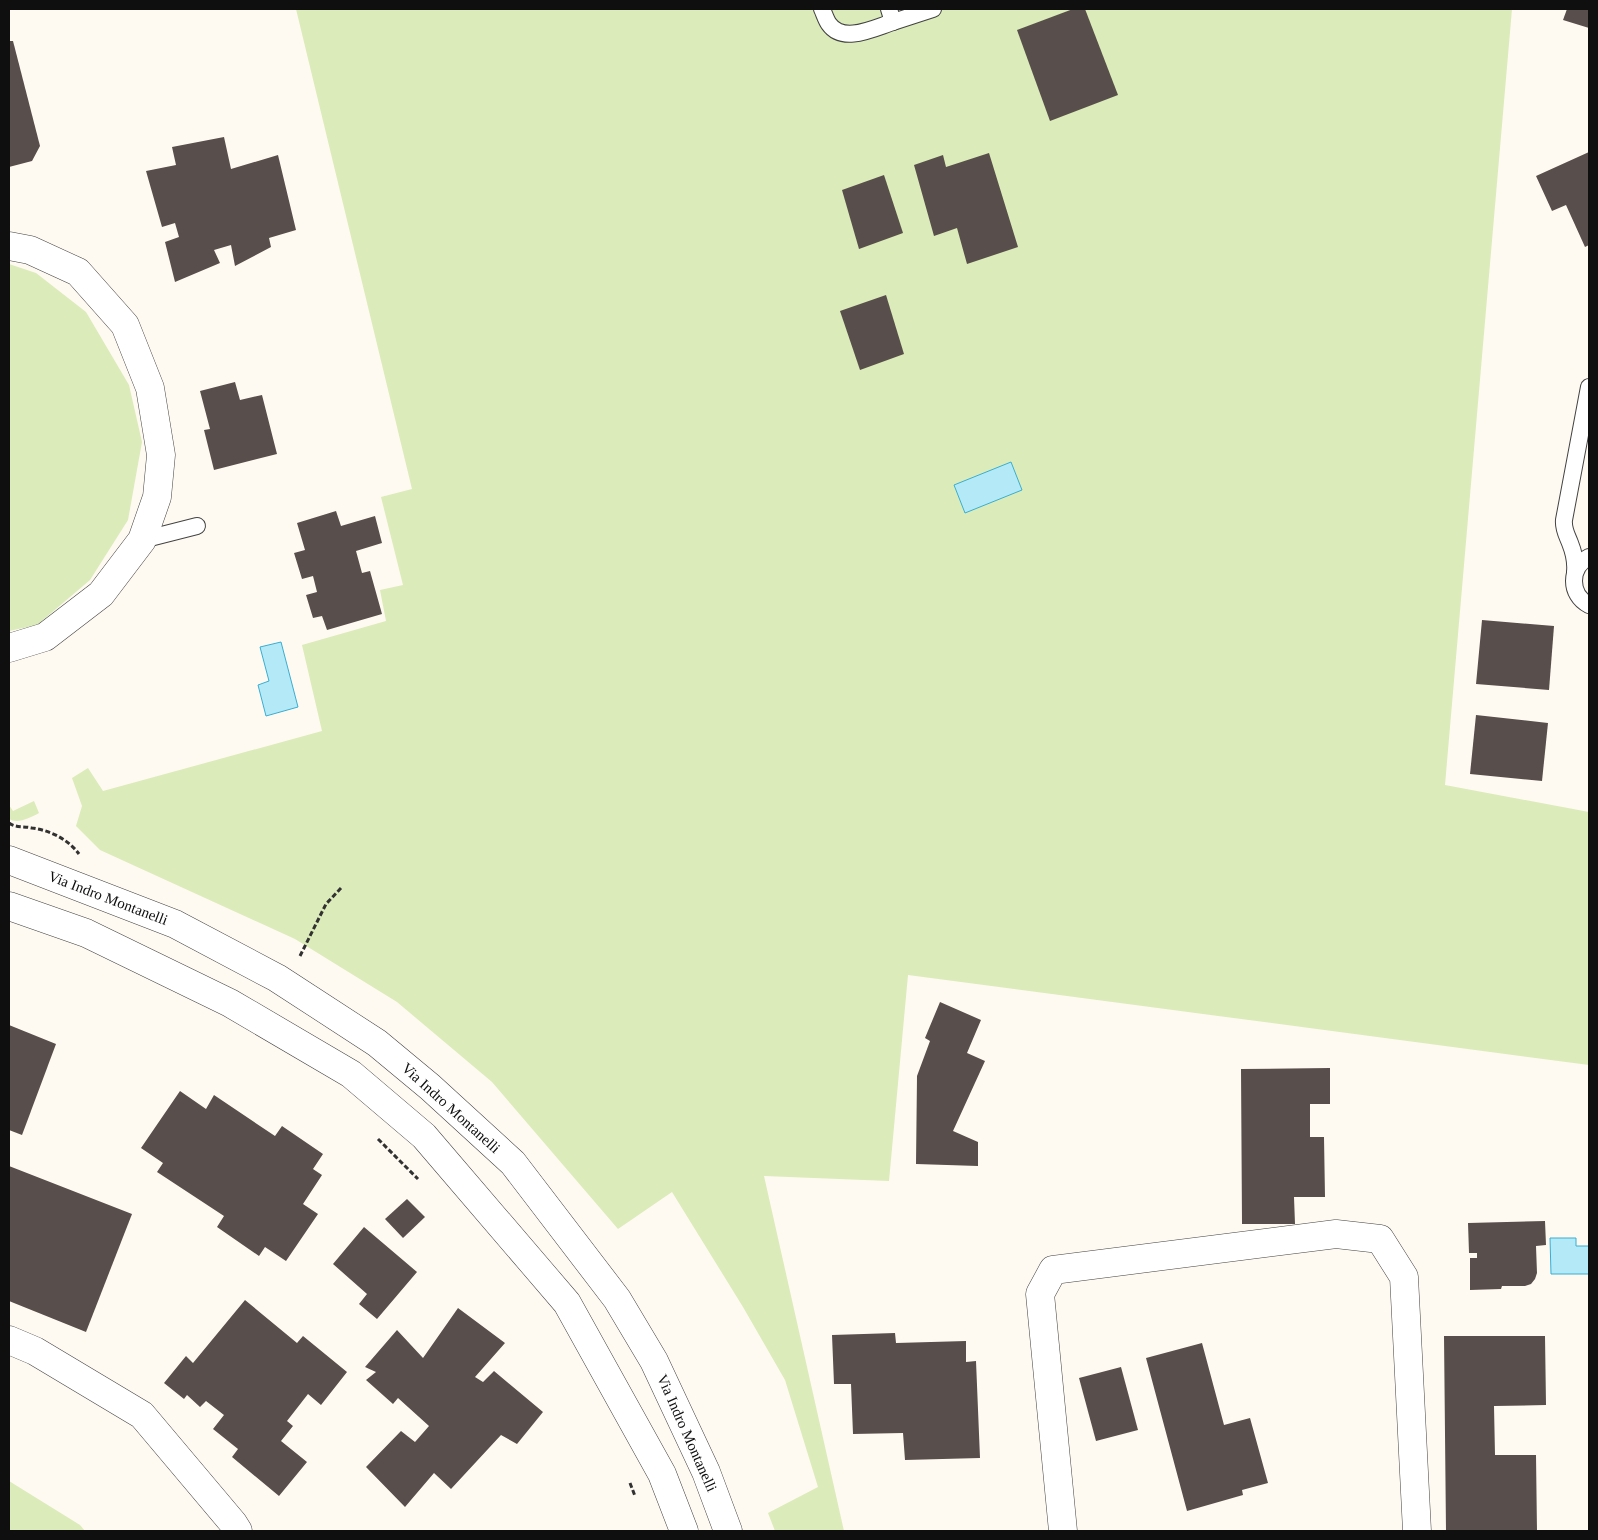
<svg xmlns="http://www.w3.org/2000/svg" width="1598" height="1540" font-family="'Times New Roman',serif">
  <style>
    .green { fill: #dbebb9 }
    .water { fill: #b4eaf8; stroke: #38aed2 }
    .building { fill: #584e4b }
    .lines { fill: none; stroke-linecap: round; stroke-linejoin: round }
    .lane-casing { stroke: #424242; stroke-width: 18 }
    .street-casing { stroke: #424242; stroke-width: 29 }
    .path { stroke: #313131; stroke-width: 3; stroke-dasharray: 5 2.5; stroke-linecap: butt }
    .lane { stroke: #fff; stroke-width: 16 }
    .street { stroke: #fff; stroke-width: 28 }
    .labels { text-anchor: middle; stroke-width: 5; stroke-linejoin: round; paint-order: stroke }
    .street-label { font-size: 15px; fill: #0f0f0f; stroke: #fff }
  </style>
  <rect width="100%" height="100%" fill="#fffaf1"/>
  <g class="green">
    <path d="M296 9H1512L1445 785 1589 812V1065L908 975 889 1181 764 1176 844 1531H775L768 1513 818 1487 785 1380 743 1307 672 1192 618 1229 492 1082 397 1002 295 939 100 850 76 826 82 806 72 778 88 768 103 791 322 731 302 645 386 621 380 590 403 585 381 497 412 489Z"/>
    <path d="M9 264 36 273 86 312 129 385 142 442 128 520 90 580 37 625 9 631Z"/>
    <path d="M34 801 39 813C30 818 18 824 9 819V805L13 811Z"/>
    <path d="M9 1481 80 1525 85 1531H9Z"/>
  </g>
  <g class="water">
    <path d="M1011 462 1022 490 965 513 954 485Z"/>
    <path d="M281 642 298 707 266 716 258 685 269 681 260 647Z"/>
    <path d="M1550 1238H1576V1246H1589V1274H1551Z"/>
  </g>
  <g class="building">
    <path d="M1073 9H1085L1118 95 1050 121 1017 30Z"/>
    <path d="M1567 9H1589V28L1563 20Z"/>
    <path d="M9 41H13L40 146 32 161 9 167Z"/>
    <path d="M224 137 231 169 278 155 296 230 269 238 271 247 235 266 231 245 214 250 220 263 175 282 165 242 179 237 175 223 162 227 146 171 176 165 172 147Z"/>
    <path d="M1589 152V245L1585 247 1566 205 1552 211 1536 176Z"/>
    <path d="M989 153 1018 247 967 264 957 228 934 236 914 165 943 155 946 167Z"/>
    <path d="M884 175 903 233 859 249 842 190Z"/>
    <path d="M886 295 904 354 860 370 840 311Z"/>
    <path d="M235 382 240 400 262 395 277 454 214 470 204 430 210 429 200 391Z"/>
    <path d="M336 511 341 526 375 516 382 543 356 551 362 573 370 571 382 614 327 630 322 616 313 618 306 595 317 592 313 576 302 579 294 553 305 550 297 523Z"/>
    <path d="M1482 620 1554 626 1549 690 1476 684Z"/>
    <path d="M1476 715 1548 723 1542 781 1470 774Z"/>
    <path d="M940 1002 981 1020 967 1053 985 1061 953 1131 978 1142V1166L916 1164 917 1076 930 1041 925 1038Z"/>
    <path d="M9 1025 56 1044 22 1135 9 1130Z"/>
    <path d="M1330 1068V1104H1310V1137H1324L1325 1197H1294L1295 1224H1242L1241 1069Z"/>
    <path d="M180 1091 206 1109 214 1095 275 1136 282 1126 323 1154 313 1169 322 1175 303 1204 318 1214 286 1261 265 1247 259 1256 217 1227 224 1216 157 1172 163 1163 141 1148Z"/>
    <path d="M9 1166 132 1214 86 1332 9 1301Z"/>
    <path d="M407 1199 425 1217 403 1238 385 1219Z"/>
    <path d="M1545 1221 1546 1245 1536 1246 1537 1273 1535 1279 1531 1284 1525 1286H1502L1501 1289 1470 1290V1258H1477V1253H1469L1468 1223Z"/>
    <path d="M364 1227 417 1272 377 1319 359 1304 367 1294 333 1264Z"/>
    <path d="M245 1300 297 1343 303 1336 347 1372 321 1405 308 1394 287 1421 293 1426 281 1441 307 1462 279 1496 232 1457 238 1449 213 1429 224 1415 206 1401 200 1407 187 1395 184 1399 164 1383 186 1356 193 1363Z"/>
    <path d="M458 1308 505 1343 475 1377 483 1382 494 1371 543 1412 517 1444 501 1435 451 1489 434 1473 405 1507 366 1467 401 1431 415 1442 429 1426 398 1398 393 1404 366 1380 376 1372 365 1367 397 1330 423 1358Z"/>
    <path d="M895 1333 896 1343 966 1341V1362L976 1361 980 1458 905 1460 903 1433 853 1434 851 1384H834L832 1335Z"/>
    <path d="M1444 1336H1545L1546 1405 1494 1406 1495 1455H1536L1537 1531H1446Z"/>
    <path d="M1202 1343 1224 1425 1250 1418 1268 1483 1242 1490 1243 1495 1187 1511 1146 1358Z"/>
    <path d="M1121 1367 1138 1430 1096 1441 1079 1378Z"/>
  </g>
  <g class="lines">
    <defs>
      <g id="lane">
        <path d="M822 9C824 13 826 20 829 24 843 44 874 28 893 22L889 9"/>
        <path d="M893 22 933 9"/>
        <path d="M142 540 197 526"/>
        <path d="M1589 557C1569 567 1569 595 1589 605"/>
        <path d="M1575 572C1576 562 1574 553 1570 543 1567 535 1563 529 1564 520L1589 387"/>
      </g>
      <g id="street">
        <path d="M9 246 30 250 78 272 125 325 150 388 161 455 157 497 142 540 101 594 45 637 9 648"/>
        <path d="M9 860 175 924 277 978 377 1043 430 1087 513 1163 617 1299 654 1361 706 1472 728 1531"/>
        <path d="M9 906 86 933 230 1003 351 1074 424 1136 567 1303 662 1474 684 1531"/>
        <path d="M9 1340 35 1351 142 1415 233 1523 238 1531"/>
        <path d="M1063 1531 1040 1294 1053 1270 1336 1234 1380 1239 1404 1277 1417 1531"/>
      </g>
    </defs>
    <use href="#lane" class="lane-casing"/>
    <use href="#street" class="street-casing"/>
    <g class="path">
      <path d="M9 823C16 828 23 826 32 828 49 830 68 839 79 854"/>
      <path d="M300 956 326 904 342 887"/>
      <path d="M378 1139 418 1179"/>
      <path d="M630 1483 635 1496"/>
    </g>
    <use href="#lane" class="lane"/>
    <use href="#street" class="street"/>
  </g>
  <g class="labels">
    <g class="street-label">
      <text transform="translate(108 898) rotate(21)" y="5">Via Indro Montanelli</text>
      <text transform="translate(451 1108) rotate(42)" y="5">Via Indro Montanelli</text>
      <text transform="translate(687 1433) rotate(66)" y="5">Via Indro Montanelli</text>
    </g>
  </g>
  <rect width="1598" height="1540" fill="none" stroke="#0f0f0f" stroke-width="20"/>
</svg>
